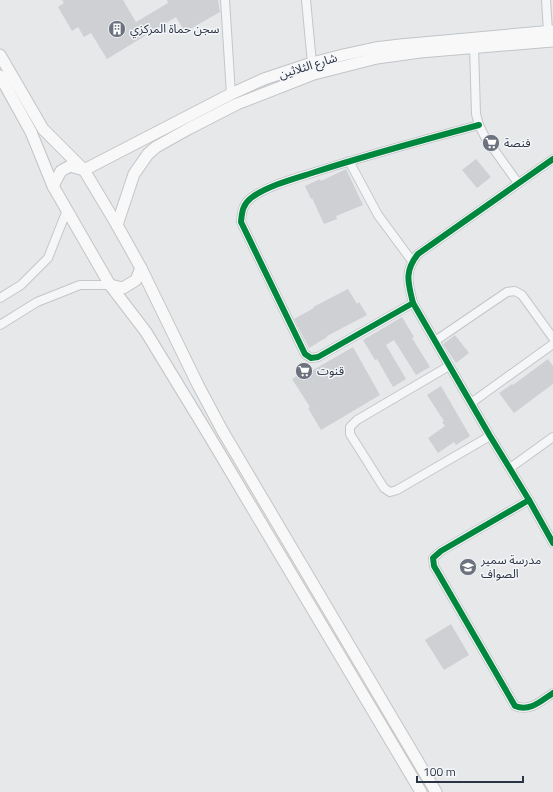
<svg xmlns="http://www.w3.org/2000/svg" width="553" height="792" font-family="'Titillium Web','Noto Sans Arabic',sans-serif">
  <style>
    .building { fill: #ced0d3 }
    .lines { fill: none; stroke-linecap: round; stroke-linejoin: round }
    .minor-casing { stroke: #c4c6c8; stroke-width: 10 }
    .major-casing { stroke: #c2c5c8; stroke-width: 13 }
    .minor { stroke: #f5f6f7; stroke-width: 8 }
    .major { stroke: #f8f8f8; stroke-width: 11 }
    .cycleway-casing { stroke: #f4f6f9; stroke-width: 8 }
    .cycleway { stroke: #00873e; stroke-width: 6 }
    .labels { text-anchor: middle; stroke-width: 3; stroke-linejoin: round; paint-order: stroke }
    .poi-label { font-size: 12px; fill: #2b3445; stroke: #f4f6f9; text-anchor: start }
    .street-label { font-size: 12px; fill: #2b3445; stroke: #f4f6f9 }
  </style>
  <rect width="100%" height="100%" fill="#e6e8ea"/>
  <g class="building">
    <path d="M62 0H123L136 22 168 3 167 0H218L220 12 185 32 176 17 107 59 91 33 84 37 78 27 72 31 58 7 64 3Z"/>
    <path d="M476 159 491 177 477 188 462 170Z"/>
    <path d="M346 169 363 205 336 216 337 219 324 224 312 198 311 199 305 186 320 179 321 181Z"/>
    <path d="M348 289 357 304 359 302 367 315 327 336V337L309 348 294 319 314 308 313 307Z"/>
    <path d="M402 317 414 337 412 338 430 367 416 375 394 340 386 345 406 379 393 387 377 359 375 360 363 340Z"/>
    <path d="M455 335 469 353 456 363 443 344Z"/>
    <path d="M353 347 380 395 321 430 308 408 310 407 292 379 306 370 308 373Z"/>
    <path d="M548 359 553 366V384L514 413 499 393 512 384 513 385Z"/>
    <path d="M441 386 470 436 456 445 454 442 438 453 428 438 445 426 442 422 444 421 427 395Z"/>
    <path d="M451 624 469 655 444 670 425 640Z"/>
  </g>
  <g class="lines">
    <defs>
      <g id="minor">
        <path d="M225 0 231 94"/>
        <path d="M306 0 312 63"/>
        <path d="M546 0 548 31"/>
        <path d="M474 47 476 114 479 125 485 137 518 183"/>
        <path d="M553 159 418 254C404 271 408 283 413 303L490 436 529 500 553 543"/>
        <path d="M349 161 378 215 412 261"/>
        <path d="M0 298 21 285 48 258 67 210"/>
        <path d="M413 303 318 357 311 358 305 354 241 222C242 213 242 205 251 198 267 186 293 179 312 173 367 155 423 140 479 125"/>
        <path d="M0 325 37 302 80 285H110"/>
        <path d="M435 341 507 292 515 291 522 295 553 338"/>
        <path d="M449 366 357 420 350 427V434L384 488 390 492 397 490 490 436"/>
        <path d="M471 403 553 344"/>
        <path d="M510 468 553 437"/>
        <path d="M529 500 441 551 433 558 434 566 515 706C530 712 541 701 553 693"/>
      </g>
      <g id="major">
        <path d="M0 55 43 129 84 170 117 225 141 268 198 385 222 430 436 792"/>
        <path d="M0 76 31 132 53 186 110 285 146 332 210 437 421 792"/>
        <path d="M53 186 61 171 70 166 84 170 231 94 264 79 312 63 343 55 375 48 400 45 553 31"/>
        <path d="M117 225 134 174 148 154 156 147 190 128 237 104 314 74 377 58 420 52 553 41"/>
        <path d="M110 285 123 288 136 280 141 268"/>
      </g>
    </defs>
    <use href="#minor" class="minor-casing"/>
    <use href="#major" class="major-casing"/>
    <use href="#minor" class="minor"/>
    <use href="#major" class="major"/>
    <defs>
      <g id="cycleway">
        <path d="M553 159 418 254C404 271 408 283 413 303L490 436 529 500 553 543"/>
        <path d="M413 303 318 357 311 358 305 354 241 222C242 213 242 205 251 198 267 186 293 179 312 173 367 155 423 140 479 125"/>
        <path d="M529 500 441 551 433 558 434 566 515 706C530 712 541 701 553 693"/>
      </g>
    </defs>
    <use href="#cycleway" class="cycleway-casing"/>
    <use href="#cycleway" class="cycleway"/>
  </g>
  <defs>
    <symbol id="building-disc" viewBox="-11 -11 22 22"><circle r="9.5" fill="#6c737f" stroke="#f4f6f9"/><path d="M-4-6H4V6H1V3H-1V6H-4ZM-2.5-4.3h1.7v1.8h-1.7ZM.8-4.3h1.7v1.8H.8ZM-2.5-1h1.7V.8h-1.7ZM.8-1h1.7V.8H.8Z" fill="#fff"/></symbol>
    <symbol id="supermarket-disc" viewBox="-11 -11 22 22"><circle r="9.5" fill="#6c737f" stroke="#f4f6f9"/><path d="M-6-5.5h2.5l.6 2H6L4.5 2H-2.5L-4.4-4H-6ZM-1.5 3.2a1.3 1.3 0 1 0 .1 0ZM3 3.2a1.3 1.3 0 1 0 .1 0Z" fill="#fff"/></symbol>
    <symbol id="school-disc" viewBox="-11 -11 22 22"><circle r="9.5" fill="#6c737f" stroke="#f4f6f9"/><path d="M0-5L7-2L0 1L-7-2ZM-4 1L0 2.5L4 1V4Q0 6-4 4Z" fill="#fff"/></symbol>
  </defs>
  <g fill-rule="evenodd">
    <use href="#building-disc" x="107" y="19" width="20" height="20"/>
    <use href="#supermarket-disc" x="481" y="133" width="20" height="20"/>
    <use href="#supermarket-disc" x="294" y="361" width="20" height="20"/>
    <use href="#school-disc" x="458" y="557" width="20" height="20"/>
  </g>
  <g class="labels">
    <g class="poi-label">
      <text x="130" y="33">سجن حماة المركزي</text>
      <text x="504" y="147">فنصة</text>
      <text x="317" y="375">قنوت</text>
      <text x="481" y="564">مدرسة سمير<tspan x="481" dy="14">الصواف</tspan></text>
    </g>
    <g class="street-label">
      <text transform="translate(308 66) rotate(-17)" y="4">شارع الثلاثين</text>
    </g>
  </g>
  <path d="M417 776v6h106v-6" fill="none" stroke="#2b3445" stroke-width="2"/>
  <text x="423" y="776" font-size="12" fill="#2b3445" stroke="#f4f6f9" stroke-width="3" paint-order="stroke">100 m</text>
</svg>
